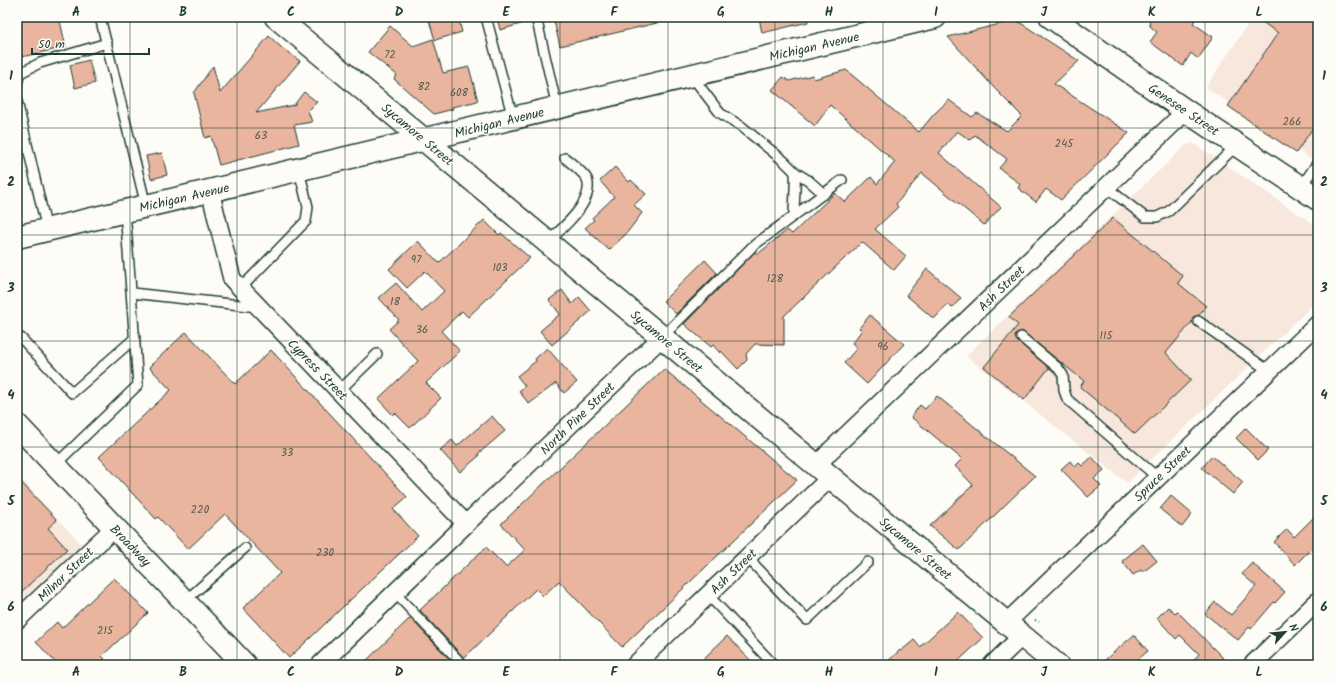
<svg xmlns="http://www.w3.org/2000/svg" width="1335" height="682" font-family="Kalam,sans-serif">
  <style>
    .built { fill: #f7e7dc }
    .building { fill: #eab59e; stroke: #1f3d34 }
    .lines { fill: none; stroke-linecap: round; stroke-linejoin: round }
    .lane-casing { stroke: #1f3d34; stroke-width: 12 }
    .street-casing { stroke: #1f3d34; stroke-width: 20 }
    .secondary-casing { stroke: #1f3d34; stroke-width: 25 }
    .primary-casing { stroke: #1f3d34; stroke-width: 25 }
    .path { stroke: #1f3d34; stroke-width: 2.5; stroke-dasharray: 1 3; stroke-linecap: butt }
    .lane { stroke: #fdfcf7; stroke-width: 9 }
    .street { stroke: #fdfcf7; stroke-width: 17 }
    .secondary { stroke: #fdfcf7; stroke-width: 22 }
    .primary { stroke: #fdfcf7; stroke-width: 22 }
    .grid { fill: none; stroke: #1f3d34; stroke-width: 1; stroke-opacity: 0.55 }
    .labels { text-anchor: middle; stroke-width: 3; stroke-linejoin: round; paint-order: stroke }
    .number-label { font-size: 11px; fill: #525b4e }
    .street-label { font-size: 13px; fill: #1f3d34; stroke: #fdfcf7 }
    .neatline { fill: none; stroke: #1f3d34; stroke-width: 1.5 }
    .grid-label { font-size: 13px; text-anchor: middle; font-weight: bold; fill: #1f3d34 }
  </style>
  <rect width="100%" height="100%" fill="#fdfcf7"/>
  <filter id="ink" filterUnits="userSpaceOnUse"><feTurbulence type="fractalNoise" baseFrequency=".025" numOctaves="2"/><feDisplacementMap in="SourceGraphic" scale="8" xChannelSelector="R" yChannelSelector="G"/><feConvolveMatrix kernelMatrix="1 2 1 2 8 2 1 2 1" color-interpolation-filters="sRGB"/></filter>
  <g filter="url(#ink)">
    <g class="built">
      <path d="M1253 17H1318V164L1206 87Z"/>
      <path d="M1193 143 1318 227V300L1127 483 966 356 1186 145Z"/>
      <path d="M17 475 83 546 17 609Z"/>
    </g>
    <g class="building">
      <path d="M17 17H59L66 47 17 58Z"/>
      <path d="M428 17H458L462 32 435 40Z"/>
      <path d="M497 17H530L531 21 500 30Z"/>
      <path d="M553 17H660L661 22 560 46Z"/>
      <path d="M759 17H808V22L762 33Z"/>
      <path d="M1149 17H1197L1193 23 1213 37 1198 59 1191 53 1183 66 1150 42 1157 32 1150 26Z"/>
      <path d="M1255 17H1318V120L1296 153 1228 106 1278 33Z"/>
      <path d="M1016 20 1079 61 1054 84 1129 133 1061 200 1046 189 1036 202 1018 188 1020 184 999 168 1007 159 975 135 970 140 957 131 939 153 1001 207 984 225 922 173 896 204 898 207 875 229 906 256 894 270 862 242 784 316V345L755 344 746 354 747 360 738 369 721 351 720 353 713 345 711 347 684 324 755 252 758 254 787 230 792 234 835 193 845 202 871 177 877 184 895 162 830 105 815 126 772 90 783 77 789 81 813 75 814 79 846 70 919 132 934 114 949 100 972 117 977 113 1007 131 1022 116 997 91 948 37Z"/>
      <path d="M390 26 413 46 433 39 443 73 469 67 478 101 452 107 453 109 434 114 394 79 397 75 368 52Z"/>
      <path d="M269 36 282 48 300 61 256 113 294 105 304 92 317 102 308 111 312 122 294 125 299 144 219 165 211 136 205 138 194 93 213 66 220 93Z"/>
      <path d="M89 60 95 83 75 88 70 65Z"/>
      <path d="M162 153 167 175 151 179 146 156Z"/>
      <path d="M615 167 629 182 631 180 646 194 634 205 642 213 626 234 609 250 585 228 594 220 592 218 614 197 600 181Z"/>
      <path d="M1113 218 1183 276 1178 283 1206 306 1199 315 1193 317 1192 322 1166 353 1191 380 1135 434 1080 387 1084 381 1022 331 1016 333 1015 336 1017 341 1049 368 1024 400 984 367 1018 325 1009 317Z"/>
      <path d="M484 220 499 235 501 233 530 258 468 317 462 311 441 331 460 351 426 383 441 398 410 428 395 413 393 415 378 399 418 361 389 329 399 320 379 298 396 283 422 312 444 291 425 271 407 288 389 269 418 241 439 263Z"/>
      <path d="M705 260 717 273 676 314 663 301Z"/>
      <path d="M927 269 961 298 952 308 948 304 934 319 906 295Z"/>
      <path d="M562 290 572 304 579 297 591 311 552 345 540 331 560 314 549 300Z"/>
      <path d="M870 315 904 344 867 384 844 363 857 348 852 343 862 330 859 328Z"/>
      <path d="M186 332 235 384 271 350 407 497 393 509 418 536 289 658 243 608 280 573 225 514 188 549 158 517 156 519 99 457 171 390 149 367Z"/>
      <path d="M547 348 577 382 564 393 556 383 529 404 519 391 525 386 517 376 536 361 535 359Z"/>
      <path d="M664 369 797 480 622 647 559 581 543 596 536 589 464 658 420 610 486 547 506 567 525 550 501 524Z"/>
      <path d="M937 396 1035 476 959 550 930 526 973 485 955 466 962 459 911 417 920 405 925 409Z"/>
      <path d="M492 416 505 431 478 454 479 456 460 472 440 450 452 440 457 446Z"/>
      <path d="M1246 428 1268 450 1258 460 1236 438Z"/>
      <path d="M1212 456 1243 482 1233 494 1202 468Z"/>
      <path d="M1092 457 1104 470 1094 479 1101 486 1088 497 1061 469 1070 461 1075 467 1079 463 1082 466Z"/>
      <path d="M17 478 57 520 48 528 67 549 17 596Z"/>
      <path d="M1171 496 1192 514 1182 527 1160 509Z"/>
      <path d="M1318 513V542L1295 565 1274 542 1287 529 1294 537Z"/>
      <path d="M1143 544 1157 561 1143 572 1141 570 1133 575 1122 561Z"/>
      <path d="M1252 563 1285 592 1275 603 1274 602 1251 629 1249 627 1238 640 1205 614 1215 602 1231 615 1256 586 1242 574Z"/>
      <path d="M114 578 148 613 102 656 105 659 98 665H58L36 642 57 622 62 628Z"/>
      <path d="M1168 607 1175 613 1177 611 1223 658 1216 665H1190L1199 654 1180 635 1176 639 1157 618Z"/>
      <path d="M958 612 983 638 954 665H884L900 650 901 651 914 640 920 647Z"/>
      <path d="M411 619 455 665H362L408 620Z"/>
      <path d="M1134 635 1148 651 1131 665H1099Z"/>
      <path d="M727 636 755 665H697Z"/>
    </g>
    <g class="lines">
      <defs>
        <g id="lane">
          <path d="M100 17 146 206"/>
          <path d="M486 17 513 118"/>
          <path d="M536 17 557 107"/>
          <path d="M691 75 720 113 741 126 784 161 795 172 808 180 824 194"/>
          <path d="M17 84 20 73 40 63 107 43"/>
          <path d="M17 101 47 230"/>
          <path d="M1106 187 1145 217H1157L1169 211 1237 145"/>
          <path d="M1301 187 1318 162"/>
          <path d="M794 215C794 201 796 186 795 172"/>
          <path d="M548 242C562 228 595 202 587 179 584 174 570 162 565 158"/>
          <path d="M241 288 306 221 308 207 299 170"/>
          <path d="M132 293 258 307"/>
          <path d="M1198 321 1269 371"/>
          <path d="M662 337 753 246 842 180"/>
          <path d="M1021 337 1058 368 1063 375 1064 390 1067 399 1158 478"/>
          <path d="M21 338 72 393 135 338"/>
          <path d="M339 391 377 354"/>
          <path d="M55 465 138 385 125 211"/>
          <path d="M747 557 807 620 868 562"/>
          <path d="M395 593 463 665"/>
          <path d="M708 595 774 665"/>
          <path d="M185 601 245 548"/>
        </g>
        <g id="street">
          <path d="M210 191 232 279 466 524"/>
          <path d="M817 466 830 451 1186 111"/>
          <path d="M17 620 114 528"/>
          <path d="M1006 623 1318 324"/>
          <path d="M320 665 466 524 662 337"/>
          <path d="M635 665 831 477"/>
          <path d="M992 665 1022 636"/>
          <path d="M1252 665 1318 601"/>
        </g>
        <g id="secondary">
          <path d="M276 17 1057 665"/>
          <path d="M1051 17 1186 111 1318 199"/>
          <path d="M17 237 935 17"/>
        </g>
        <path id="primary" d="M17 425 245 665"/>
      </defs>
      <use href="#lane" class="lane-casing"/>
      <use href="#street" class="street-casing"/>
      <use href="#secondary" class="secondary-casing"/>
      <use href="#primary" class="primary-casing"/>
      <g class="path">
        <path d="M1006 17 1008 19"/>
        <path d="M470 150H473"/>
        <path d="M1035 620 1039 622"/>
      </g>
      <use href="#lane" class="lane"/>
      <use href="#street" class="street"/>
      <use href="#secondary" class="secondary"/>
      <use href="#primary" class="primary"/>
    </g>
  </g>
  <path class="grid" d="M130 17V665M237 17V665M345 17V665M452 17V665M560 17V665M668 17V665M775 17V665M883 17V665M990 17V665M1098 17V665M1205 17V665M17 128H1318M17 235H1318M17 341H1318M17 447H1318M17 554H1318"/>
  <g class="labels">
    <g class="number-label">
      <text x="390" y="58">72</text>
      <text x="424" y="90">82</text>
      <text x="459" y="96">608</text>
      <text x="1292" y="125">266</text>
      <text x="261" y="139">63</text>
      <text x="1064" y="147">245</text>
      <text x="416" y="263">97</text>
      <text x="500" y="271">103</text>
      <text x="775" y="282">128</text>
      <text x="395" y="305">18</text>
      <text x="422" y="333">36</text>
      <text x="1106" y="339">115</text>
      <text x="883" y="350">96</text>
      <text x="287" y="456">33</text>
      <text x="200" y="513">220</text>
      <text x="325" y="556">230</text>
      <text x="105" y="634">215</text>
    </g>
    <g class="street-label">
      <text transform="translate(814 46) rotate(-13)" y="5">Michigan Avenue</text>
      <text transform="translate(1184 109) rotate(34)" y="5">Genesee Street</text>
      <text transform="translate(499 122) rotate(-14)" y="5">Michigan Avenue</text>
      <text transform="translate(418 134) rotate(40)" y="5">Sycamore Street</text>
      <text transform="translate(184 197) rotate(-13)" y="5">Michigan Avenue</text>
      <text transform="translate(1001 288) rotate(-44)" y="5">Ash Street</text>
      <text transform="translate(667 341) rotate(40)" y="5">Sycamore Street</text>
      <text transform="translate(318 369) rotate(46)" y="5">Cypress Street</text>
      <text transform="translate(577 418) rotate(-44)" y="5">North Pine Street</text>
      <text transform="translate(1162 473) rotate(-44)" y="5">Spruce Street</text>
      <text transform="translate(131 545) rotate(46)" y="5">Broadway</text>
      <text transform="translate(916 548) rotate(40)" y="5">Sycamore Street</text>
      <text transform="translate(733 571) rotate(-44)" y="5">Ash Street</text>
      <text transform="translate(65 574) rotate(-44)" y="5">Milnor Street</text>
    </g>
  </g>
  <rect width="1335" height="682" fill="none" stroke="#fdfcf7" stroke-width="44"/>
  <g transform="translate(1285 632) rotate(63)" stroke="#fdfcf7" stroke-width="3" paint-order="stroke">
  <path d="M0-3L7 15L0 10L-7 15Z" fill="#1f3d34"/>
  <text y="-6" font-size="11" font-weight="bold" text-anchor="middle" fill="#1f3d34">N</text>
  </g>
  <path d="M32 48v6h117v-6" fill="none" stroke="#1f3d34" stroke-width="2"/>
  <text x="38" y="48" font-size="12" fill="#1f3d34" stroke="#fdfcf7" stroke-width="3" paint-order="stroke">50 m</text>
  <rect x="22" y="22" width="1291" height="638" class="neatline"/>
  <g class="grid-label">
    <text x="76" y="16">A</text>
    <text x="183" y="16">B</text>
    <text x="291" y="16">C</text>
    <text x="399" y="16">D</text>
    <text x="506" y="16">E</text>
    <text x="614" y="16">F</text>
    <text x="721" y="16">G</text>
    <text x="829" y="16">H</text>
    <text x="936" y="16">I</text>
    <text x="1044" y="16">J</text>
    <text x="1152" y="16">K</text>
    <text x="1259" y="16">L</text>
    <text x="11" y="80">1</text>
    <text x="1324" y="80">1</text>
    <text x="11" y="186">2</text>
    <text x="1324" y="186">2</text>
    <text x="11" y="292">3</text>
    <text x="1324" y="292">3</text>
    <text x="11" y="399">4</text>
    <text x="1324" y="399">4</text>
    <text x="11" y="505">5</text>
    <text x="1324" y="505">5</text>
    <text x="11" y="611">6</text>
    <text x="1324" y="611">6</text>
    <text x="76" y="676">A</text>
    <text x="183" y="676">B</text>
    <text x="291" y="676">C</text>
    <text x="399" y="676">D</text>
    <text x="506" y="676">E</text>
    <text x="614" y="676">F</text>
    <text x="721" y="676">G</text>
    <text x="829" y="676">H</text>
    <text x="936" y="676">I</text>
    <text x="1044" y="676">J</text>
    <text x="1152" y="676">K</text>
    <text x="1259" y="676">L</text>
  </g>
</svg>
